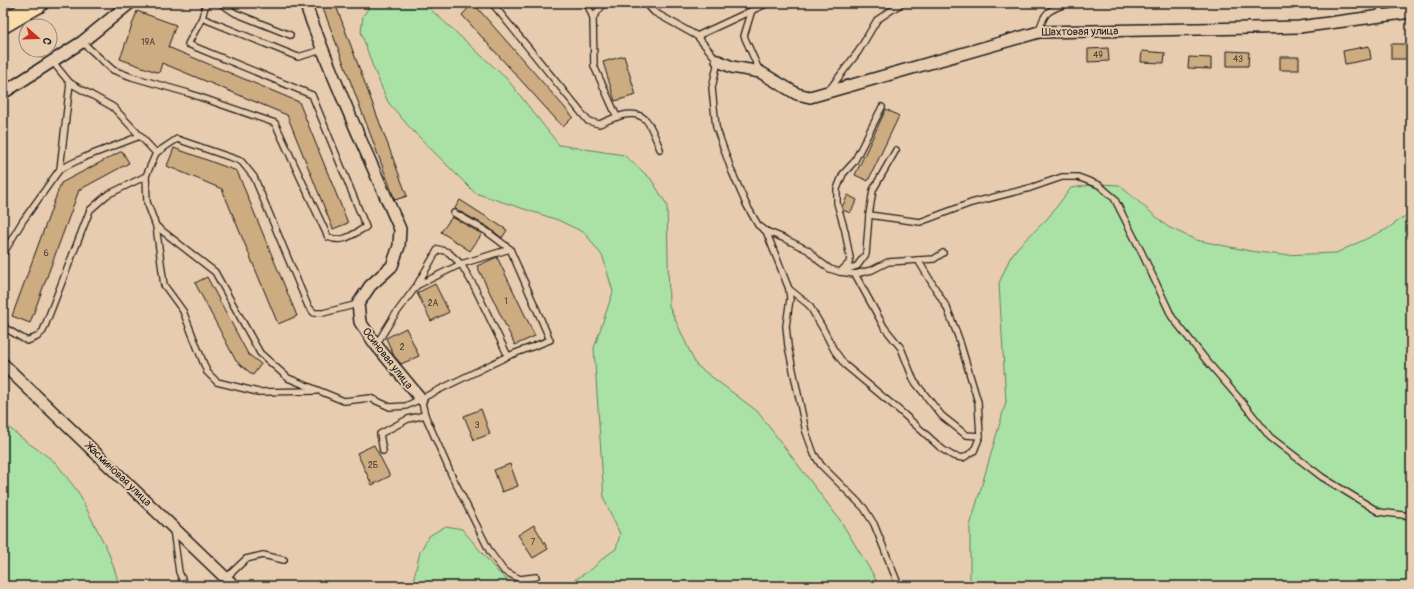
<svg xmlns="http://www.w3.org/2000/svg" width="1414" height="589" font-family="Pangolin,sans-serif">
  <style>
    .green { fill: #aae2a6; stroke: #637f61 }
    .building { fill: #ceac81; stroke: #1c1c1c }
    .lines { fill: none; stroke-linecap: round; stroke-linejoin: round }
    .lane-casing { stroke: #1c1c1c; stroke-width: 8 }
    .street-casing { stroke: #1c1c1c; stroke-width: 14 }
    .primary-casing { stroke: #1c1c1c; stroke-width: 21 }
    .lane { stroke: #e8ccaf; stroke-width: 5.5 }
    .street { stroke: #e8ccaf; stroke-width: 11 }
    .primary { stroke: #faddab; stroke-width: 18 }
    .labels { text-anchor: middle; stroke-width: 3.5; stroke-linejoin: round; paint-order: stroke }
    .number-label { font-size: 9px; fill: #484035 }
    .street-label { font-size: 11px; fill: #1c1c1c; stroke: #e8ccaf }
  </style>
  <rect width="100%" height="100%" fill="#e8ccaf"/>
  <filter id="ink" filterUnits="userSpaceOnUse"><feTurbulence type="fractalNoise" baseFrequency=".025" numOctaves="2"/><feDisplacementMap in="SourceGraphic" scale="8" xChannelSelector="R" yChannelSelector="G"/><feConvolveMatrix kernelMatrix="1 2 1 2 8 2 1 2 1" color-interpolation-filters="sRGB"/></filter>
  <g filter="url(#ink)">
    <g class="green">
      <path d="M372 3H414L428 7 507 79 559 145 624 155 651 179 667 205 669 306 696 365 757 411 840 520 874 576 878 586H565L592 569 603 558 616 549 620 534 604 499 594 348 613 292 603 257 585 233 558 220 475 193 411 129 388 102 373 67 361 32 363 16Z"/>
      <path d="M1099 184 1119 185 1168 227 1196 240 1250 251 1281 255 1336 253 1387 229 1411 212V586H970V526L1006 402 999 283 1010 258 1017 248 1047 219 1071 188Z"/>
      <path d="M3 423 28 443 43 453 56 463 78 492 108 551 116 574 119 586H3Z"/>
      <path d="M446 526 462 529 498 572 512 584 519 586H412L420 552 429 536Z"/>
    </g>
    <g class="building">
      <path d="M321 3H335L407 196 395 200Z"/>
      <path d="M473 3 573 117 563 127 462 15Z"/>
      <path d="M137 11 176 25 168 47 299 102 348 223 333 229 287 115 162 63 159 73 120 59Z"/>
      <rect x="1391" y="44" width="18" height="15"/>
      <path d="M1369 46 1371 59 1345 64 1343 51Z"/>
      <path d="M1108 48 1109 61 1088 62V49Z"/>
      <path d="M1142 51 1165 53 1164 63 1141 62Z"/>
      <path d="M1227 51 1249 52 1248 66H1227Z"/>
      <path d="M624 56 636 95 615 101 603 62Z"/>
      <path d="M1189 57 1211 58V69L1188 68Z"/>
      <rect x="1280" y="57" width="19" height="13"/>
      <path d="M886 109 899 116 868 181 855 175Z"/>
      <path d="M174 148 237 171 297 316 278 324 222 189 167 166Z"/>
      <path d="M122 151 129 163 79 190 30 323 12 316 61 183Z"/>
      <path d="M848 195 857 200 850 213 843 210 842 207Z"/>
      <path d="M460 200 507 230 502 238 488 227 457 210 455 208Z"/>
      <path d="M452 217 482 234 470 251 441 232Z"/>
      <path d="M497 257 535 336 515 345 477 266Z"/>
      <path d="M207 277 248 354 261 364 253 375 236 361 195 283Z"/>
      <path d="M435 284 449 312 431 321 417 293Z"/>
      <path d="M406 328 419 356 401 364 394 356 386 338Z"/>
      <path d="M481 409 490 434 474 440 464 416Z"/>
      <path d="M374 445 390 476 372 485 357 453Z"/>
      <path d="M510 464 518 486 502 492 494 470Z"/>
      <path d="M534 525 548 549 533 558 518 535Z"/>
    </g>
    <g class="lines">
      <defs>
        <g id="lane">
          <path d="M220 3 235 13 290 35"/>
          <path d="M492 3 588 121 599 124C612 119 634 107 646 120 651 125 657 142 660 149"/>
          <path d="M587 3 593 18 594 66 617 117"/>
          <path d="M646 3 654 12 697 36 718 61 712 88 716 127 732 172 746 204 758 225 766 231 783 238 808 250 819 261 830 269 840 272 855 274 872 270 888 262 934 259 943 253"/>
          <path d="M752 10 744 36 760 72"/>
          <path d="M1378 17 1383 3"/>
          <path d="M202 18 298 57 322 50"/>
          <path d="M593 18 604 3"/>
          <path d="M1039 32C1044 10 1050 10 1068 3"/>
          <path d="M697 36 768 3"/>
          <path d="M82 42 113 70 132 77 188 93 275 123 328 237C343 244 353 234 366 227L312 95 188 44 202 18 206 3"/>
          <path d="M52 61 70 83 113 107 156 153"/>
          <path d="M829 90 858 52 877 20 902 3"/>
          <path d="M60 169 70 83"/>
          <path d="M869 215 920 222 971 203 1030 188 1062 177H1078L1099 185 1114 198 1141 251 1172 317 1206 360 1243 403 1270 437 1322 477 1379 512 1411 516"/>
          <path d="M156 226 164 285 183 311 207 372 217 382 258 392 316 391"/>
          <path d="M766 231 789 289 790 299 786 326 788 346 806 432 814 454 821 465 864 508 874 524 899 586"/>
          <path d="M3 254 22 222 60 169 85 157 140 136"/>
          <path d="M842 271 857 266 866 254 869 215 873 190 896 150"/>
          <path d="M840 272 849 263 850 258 845 231 837 203V189L843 174 854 162 882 107"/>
          <path d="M855 274 884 327 901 348 914 381 942 416 966 435 980 436"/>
          <path d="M418 285 461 264 510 249"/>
          <path d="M789 289 809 305 822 327 834 350 845 365 899 410 942 449 953 456 963 458 974 451 980 436 978 402 959 339 947 308 918 260"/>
          <path d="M358 304 323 313H314L308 306 254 177 241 161 177 139 156 153 146 176 147 202 156 226 215 272 260 353 288 378 344 401 370 398 390 407 406 406 508 356 550 340 510 249 486 231 454 213"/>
          <path d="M3 319 5 328 27 341 37 337 43 331 90 210 107 195 146 176"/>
          <path d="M376 345 392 319 417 285 438 249 448 252 461 264 474 286 508 356"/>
          <path d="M421 399 425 415 451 474 490 552 504 571 520 579 536 577"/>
          <path d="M383 451 380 434 408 419 425 415"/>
          <path d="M173 529 179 572 185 586"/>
          <path d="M226 578 246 559 263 555 284 560"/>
        </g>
        <g id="street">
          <path d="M305 3C333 80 367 154 400 229L399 246 392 266 370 286 358 304 360 322 376 345 421 399"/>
          <path d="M718 61 732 67 760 72 797 94 810 97 1039 32 1299 27 1411 12"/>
          <path d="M3 93 82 42 130 3"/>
          <path d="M3 364 234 586"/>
        </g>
        <path id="primary" d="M3 24 39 3"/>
      </defs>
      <use href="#lane" class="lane-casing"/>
      <use href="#street" class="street-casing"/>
      <use href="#primary" class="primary-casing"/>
      <use href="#lane" class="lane"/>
      <use href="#street" class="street"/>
      <use href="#primary" class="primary"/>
    </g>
  </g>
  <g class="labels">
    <g class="number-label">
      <text x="148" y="45">19А</text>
      <text x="1098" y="58">49</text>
      <text x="1238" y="62">43</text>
      <text x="46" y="256">6</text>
      <text x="506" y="304">1</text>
      <text x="433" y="306">2А</text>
      <text x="402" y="350">2</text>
      <text x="477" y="428">3</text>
      <text x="373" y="468">2Б</text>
      <text x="533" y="545">7</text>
    </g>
    <g class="street-label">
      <text transform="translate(1080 31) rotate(-1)" y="4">Шахтовая улица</text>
      <text transform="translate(388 358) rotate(52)" y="4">Осиновая улица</text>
      <text transform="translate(119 474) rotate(44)" y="4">Жасминовая улица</text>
    </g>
  </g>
  <rect width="1414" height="589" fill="none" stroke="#e8ccaf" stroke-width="16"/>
  <rect x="8" y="8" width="1398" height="573" fill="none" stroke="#1c1c1c" stroke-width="1.5" filter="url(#ink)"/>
  <g transform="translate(38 38) rotate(110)"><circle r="19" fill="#e8ccaf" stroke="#968674"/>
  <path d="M0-3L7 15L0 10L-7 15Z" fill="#c8321e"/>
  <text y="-6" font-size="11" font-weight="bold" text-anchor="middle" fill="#1c1c1c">С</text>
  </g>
</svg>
